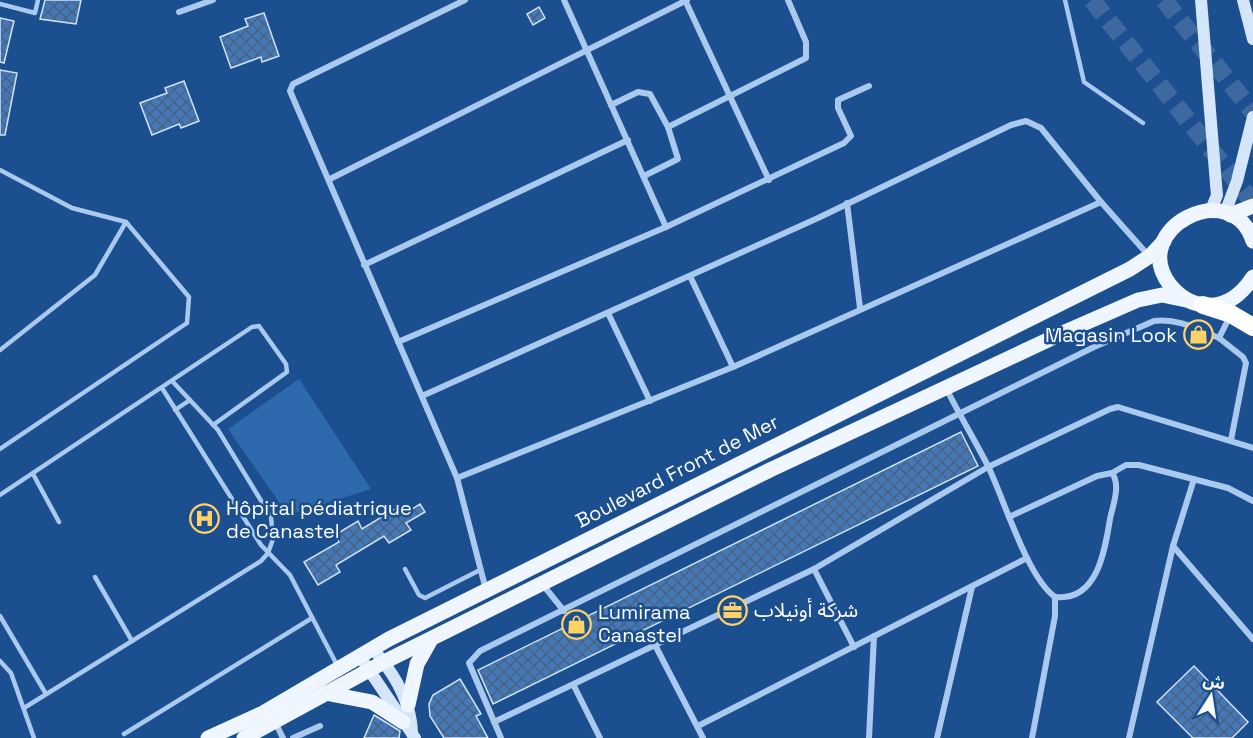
<svg xmlns="http://www.w3.org/2000/svg" width="1253" height="738" font-family="'Space Grotesk','Noto Sans Arabic',sans-serif">
  <style>
    .park { fill: #2e69ad }
    .building { fill: url(#building-cross-hatch); stroke: #cfe3fa; stroke-width: 1.5 }
    .lines { fill: none; stroke-linecap: round; stroke-linejoin: round }
    .highway-tunnel { stroke: #3d69a0; stroke-width: 18; stroke-dasharray: 18 9; stroke-linecap: butt }
    .lane { stroke: #a9c9ee; stroke-width: 4.5 }
    .street { stroke: #a9c9ee; stroke-width: 6 }
    .secondary { stroke: #d6e6fa; stroke-width: 12 }
    .primary { stroke: #f0f6ff; stroke-width: 15 }
    .highway { stroke: #fff; stroke-width: 18 }
    .labels { text-anchor: middle; stroke-width: 5; stroke-linejoin: round; paint-order: stroke }
    .poi-label { font-size: 20px; fill: #fff; stroke: #1b4f8f; text-anchor: start }
    .street-label { font-size: 20px; fill: #fff; stroke: #1b4f8f }
  </style>
  <defs>
    <pattern id="building-cross-hatch" width="8" height="8" patternUnits="userSpaceOnUse" patternTransform="scale(1.5)"><rect width="8" height="8" fill="#4478b7"/><path d="M0 0l8 8M0 8l8-8" fill="none" stroke="#486282"/></pattern>
  </defs>
  <rect width="100%" height="100%" fill="#1b4f8f"/>
  <path class="park" d="M299 379 371 489 288 515 228 429Z"/>
  <g class="building">
    <path d="M45 0H81L76 24 40 19Z"/>
    <path d="M539 7 545 18 533 25 527 14Z"/>
    <path d="M264 13 279 56 262 62 261 57 231 68 220 37 248 26 245 19Z"/>
    <path d="M0 18 14 21 4 63 0 62Z"/>
    <path d="M0 70 17 73 5 135H0Z"/>
    <path d="M184 81 199 121 181 128 179 124 152 135 140 103 167 93 165 88Z"/>
    <path d="M961 432 978 466 493 704 478 670Z"/>
    <path d="M420 504 425 512 406 523 411 530 389 543 384 536 336 565 340 572 318 585 304 562 339 542 335 535 358 521 362 529 398 507 403 515Z"/>
    <path d="M1194 666 1248 722 1232 738H1193L1157 702Z"/>
    <path d="M460 679 481 714 476 716 488 738H444L430 716 429 704 433 695Z"/>
    <path d="M374 715 400 731 399 738H364Z"/>
  </g>
  <g class="lines">
    <g class="highway-tunnel">
      <path d="M1092 0 1253 202"/>
      <path d="M1164 0 1253 112"/>
    </g>
    <g class="lane">
      <path d="M1065 0 1084 82 1143 123"/>
      <path d="M0 4 35 13 38 0"/>
      <path d="M0 170 72 208 126 222"/>
      <path d="M0 350 95 275 126 222 189 297 187 323 0 449"/>
      <path d="M162 388 261 545 290 575 337 665"/>
      <path d="M175 410 190 400"/>
      <path d="M33 474 59 522"/>
      <path d="M0 495 252 327 259 326 286 364 287 372 213 425"/>
      <path d="M405 569 419 595 425 598 480 570"/>
      <path d="M95 577 132 641"/>
      <path d="M0 616 46 694"/>
      <path d="M0 661 11 673 34 738"/>
      <path d="M24 708 261 561 268 553 273 539 271 517 218 430 173 382"/>
      <path d="M124 734 312 618"/>
    </g>
    <g class="street">
      <path d="M465 0 293 84 290 91 457 478 486 590"/>
      <path d="M564 0 666 227"/>
      <path d="M685 0 769 180"/>
      <path d="M179 12 213 0"/>
      <path d="M611 105 638 92 650 94 668 127 678 159 644 176"/>
      <path d="M668 127 806 58V42L788 0"/>
      <path d="M330 179 687 0"/>
      <path d="M847 203 860 308"/>
      <path d="M364 265 628 140"/>
      <path d="M690 276 733 367"/>
      <path d="M608 313 650 401"/>
      <path d="M1219 338 1243 357 1246 363 1231 440"/>
      <path d="M398 342 666 227 844 143 851 136 838 108V100L869 86"/>
      <path d="M946 388C959 414 974 439 988 466 1004 499 1027 577 1055 597V616L1032 738"/>
      <path d="M422 396 818 218 1011 125 1026 121 1041 128 1101 202 1149 256"/>
      <path d="M1112 473 1126 465H1139L1228 488 1253 501"/>
      <path d="M457 478 733 367 1101 202"/>
      <path d="M1009 517 1097 476 1112 473C1121 485 1113 505 1110 519 1105 549 1098 602 1055 597"/>
      <path d="M1173 546 1253 639"/>
      <path d="M814 569 854 647"/>
      <path d="M543 585 564 611"/>
      <path d="M655 645 703 738"/>
      <path d="M574 686 600 738"/>
      <path d="M275 722 283 738"/>
      <path d="M494 722 814 569 988 467 1110 409 1118 407 1253 448"/>
      <path d="M698 726 1027 558"/>
      <path d="M293 738 320 726"/>
      <path d="M501 738 469 663 480 651 1094 347 1154 321C1178 318 1197 329 1219 338L1230 316"/>
      <path d="M869 738 874 636"/>
      <path d="M937 738 972 587"/>
      <path d="M1129 738 1173 546 1194 479"/>
    </g>
    <g class="secondary">
      <path d="M1201 0 1216 184 1217 195 1211 210"/>
      <path d="M1243 0 1253 39"/>
      <path d="M1225 213 1237 181 1253 117"/>
      <path d="M359 655 415 738"/>
      <path d="M378 655C396 677 411 703 412 732"/>
    </g>
    <g class="primary">
      <path d="M1230 215 1253 206"/>
      <path d="M1253 241C1232 175 1127 229 1170 285 1179 296 1190 304 1205 305 1227 307 1242 294 1253 277"/>
      <path d="M325 693 372 702 403 722"/>
      <path d="M408 705 417 664 430 641"/>
      <path d="M208 738 263 713 389 639 1130 269 1150 256 1164 241"/>
      <path d="M244 738 384 662 772 469 1067 331 1138 300 1162 295 1186 300"/>
    </g>
    <path class="highway" d="M1203 305 1231 314 1253 327"/>
  </g>
  <defs>
    <symbol id="shop-ring" viewBox="-11 -11 22 22"><circle r="9.5" fill="#1b4f8f" stroke="#ffd166" stroke-width="1.5"/><path d="M-5-2.5h2.3a2.7 3.5 0 0 1 5.4 0H5L5.5 6h-11ZM-1.5-2.5h3a1.5 2.3 0 0 0-3 0Z" fill="#ffd166"/></symbol>
    <symbol id="hospital-ring" viewBox="-11 -11 22 22"><circle r="9.5" fill="#1b4f8f" stroke="#ffd166" stroke-width="1.5"/><path d="M-5-5h3v3.5h4V-5h3V5h-3V1.5h-4V5h-3Z" fill="#ffd166"/></symbol>
    <symbol id="office-ring" viewBox="-11 -11 22 22"><circle r="9.5" fill="#1b4f8f" stroke="#ffd166" stroke-width="1.5"/><path d="M-6-3h4V-5.5h4V-3h4V5H-6ZM-1-4.5V-3h2v-1.5ZM-6 0V1H6V0Z" fill="#ffd166"/></symbol>
  </defs>
  <g fill-rule="evenodd">
    <use href="#shop-ring" x="1182" y="318" width="33" height="33"/>
    <use href="#hospital-ring" x="188" y="502" width="33" height="33"/>
    <use href="#office-ring" x="716" y="594" width="33" height="33"/>
    <use href="#shop-ring" x="560" y="608" width="33" height="33"/>
  </g>
  <g class="labels">
    <g class="poi-label">
      <text x="1177" y="342" text-anchor="end">Magasin Look</text>
      <text x="226" y="515">Hôpital pédiatrique<tspan x="226" dy="23">de Canastel</tspan></text>
      <text x="754" y="617">شركة أونيلاب</text>
      <text x="598" y="619">Lumirama<tspan x="598" dy="23">Canastel</tspan></text>
    </g>
    <g class="street-label">
      <text transform="translate(677 471) rotate(-27)" y="7">Boulevard Front de Mer</text>
    </g>
  </g>
  <g transform="translate(1211 696) rotate(12)" stroke="#1b4f8f" stroke-width="4.5" paint-order="stroke">
  <path d="M0-4.5L10 22L0 15L-10 22Z" fill="#ffffff"/>
  <text y="-9" font-size="16" font-weight="bold" text-anchor="middle" fill="#ffffff">ش</text>
  </g>
</svg>
